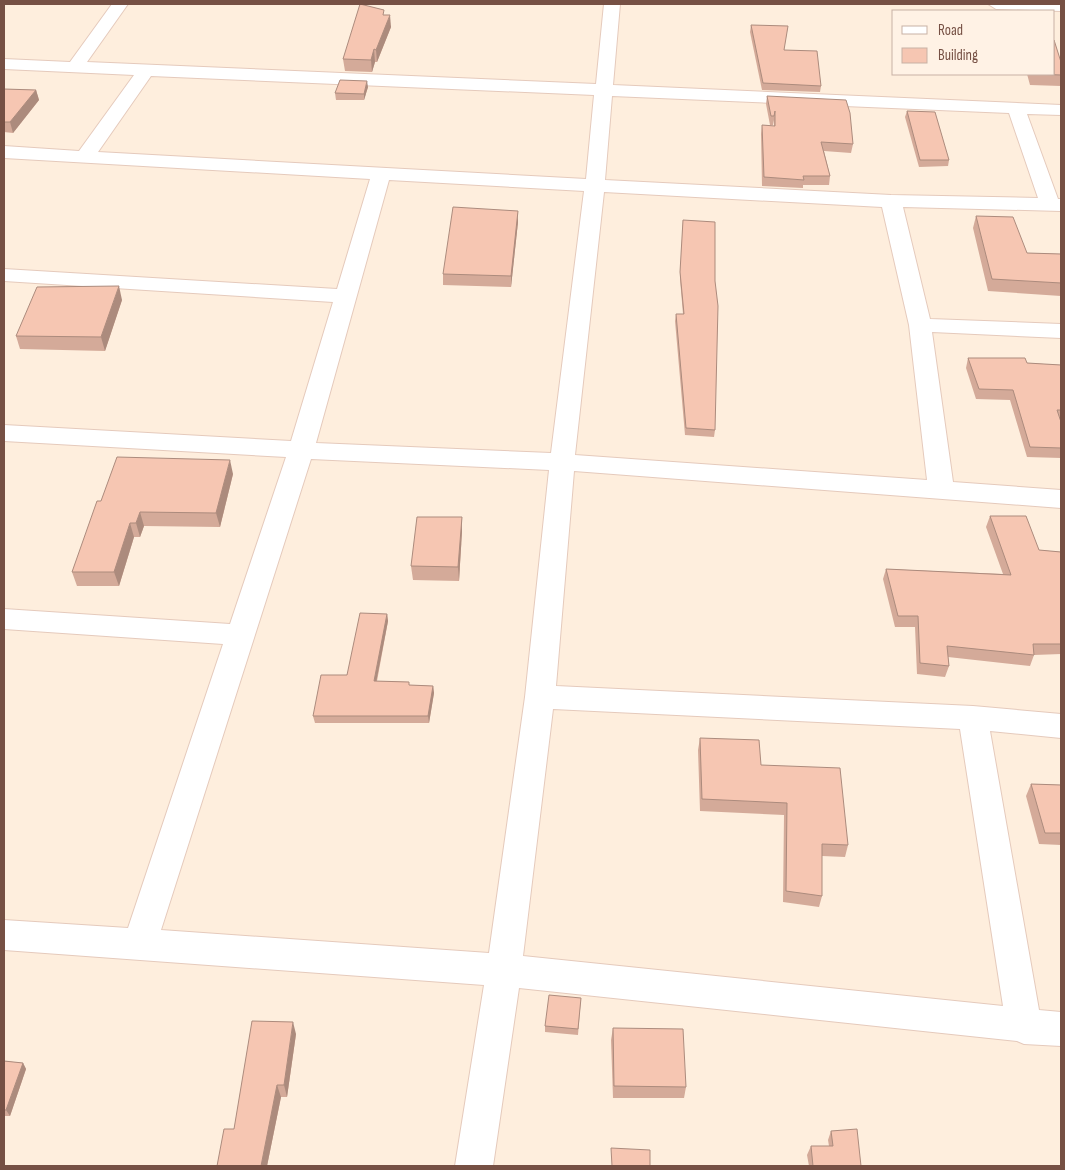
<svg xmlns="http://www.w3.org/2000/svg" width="1065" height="1170" font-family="'Sofia Sans Condensed',sans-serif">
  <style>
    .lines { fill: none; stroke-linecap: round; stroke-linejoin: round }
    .minor-casing { stroke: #e5cabc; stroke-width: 2 }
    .minor { fill: #fff; fill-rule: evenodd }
    .wall { fill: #d4aa99 }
    .shaded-wall { fill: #ac8b7d }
    .building { fill: #f6c6b2; stroke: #ac8b7d }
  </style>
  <rect width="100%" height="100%" fill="#feeedd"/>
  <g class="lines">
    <defs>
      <g id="minor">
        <path d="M112 4H128L87 62 596 84 604 4H620L613 85 1061 105V115L1027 114 1058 199H1061V211L903 207 930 319 1061 324V338L932 332 953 482 1061 490V508L574 471 556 686 973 706 1061 714V738L990 731 1039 1010 1061 1012V1046L1024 1044 1017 1041 519 988 493 1166H455L484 985 4 950V920L128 928 223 644 4 629V609L230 624 286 457 4 441V425L291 441 333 302 4 281V269L337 289 370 179 4 158V146L79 151 134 75 4 69V59L70 62ZM151 76 594 95 586 179 98 152ZM612 96 1009 113 1038 198 891 195 605 180ZM389 180 584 191 551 453 316 443ZM604 192 882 207 909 325 927 480 575 455ZM311 459 549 470 525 697 489 953 161 930ZM553 709 960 729 1003 1006 523 956Z"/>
        <path d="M988 4H1061V11L996 9Z"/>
      </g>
    </defs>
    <use href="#minor" class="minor-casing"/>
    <use href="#minor" class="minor"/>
  </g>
  <g class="wall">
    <path d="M384 15 391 27 377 62H375L372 72 345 71 343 59Z"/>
    <path d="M751 25 784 50 821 86 820 92 762 90 750 32Z"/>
    <path d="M1061 62V86L1030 85 1027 74H1054Z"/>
    <path d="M368 87 364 100H336L335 93Z"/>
    <path d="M4 89 36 90 39 100 13 133 4 132Z"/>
    <path d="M767 96 853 144 851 153 824 151 830 176 829 185H803V188L762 186 761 134 762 125 774 126V120L773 125H770L766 104Z"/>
    <path d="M907 111 949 160 948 166 919 167 905 117Z"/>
    <path d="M518 211V222L511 287 443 285V274Z"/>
    <path d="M976 216 1027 253 1061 254V296L988 291 973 228Z"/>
    <path d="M683 220 715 430 714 437 685 435 675 321 676 314H683L680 279Z"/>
    <path d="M122 300 105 351 20 349 16 336Z"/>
    <path d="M968 358 1027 363 1061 365V458L1027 457 1010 400 976 399 966 368Z"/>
    <path d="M233 474 220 527 144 526 140 537H134L119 586H77L72 572 101 501Z"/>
    <path d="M990 516 1039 550 1061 552V654L1034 655 1030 666 948 657 949 666 945 677 917 674 915 627H895L883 579 886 569 1003 574 986 527Z"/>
    <path d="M462 517V531L459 581 413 580 411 566Z"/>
    <path d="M387 614 388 621 377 681 409 682V685L433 686 434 693 429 723H315L313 716 347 675Z"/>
    <path d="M700 738 761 765 848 845 845 857 822 856V896L819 907 783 902 784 815 700 811 698 750Z"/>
    <path d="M1031 784 1061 785V845L1039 844 1026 796Z"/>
    <path d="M581 998 578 1035 545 1032V1026Z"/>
    <path d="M613 1028 686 1087 684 1098H613L611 1040Z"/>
    <path d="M296 1034 287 1097H281L267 1166H217Z"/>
    <path d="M4 1061 23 1063 26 1069 10 1116H4Z"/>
    <path d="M831 1131 861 1166H809L807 1155 811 1146H829L828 1140Z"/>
  </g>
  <g class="shaded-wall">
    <path d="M390 15 391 27 377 62 376 50Z"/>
    <path d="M374 49 375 62 372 72 371 60Z"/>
    <path d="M367 81 368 87 364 100V94Z"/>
    <path d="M36 90 39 100 13 133 10 122Z"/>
    <path d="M518 211V222L511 287V276Z"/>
    <path d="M119 286 122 300 105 351 101 337Z"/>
    <path d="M230 460 233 474 220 527 216 513Z"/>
    <path d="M140 512 144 526 140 537 136 523Z"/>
    <path d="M462 517V531L459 581 458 567Z"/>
    <path d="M130 523 134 537 119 586 114 572Z"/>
    <path d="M387 614 388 621 375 688 374 681Z"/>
    <path d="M433 686 434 693 429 723 428 716Z"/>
    <path d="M293 1022 296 1034 287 1097 284 1085Z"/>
    <path d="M23 1063 26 1069 10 1116 6 1110Z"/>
    <path d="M277 1085 281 1097 267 1166H261Z"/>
  </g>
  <g class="building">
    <path d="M360 4 384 10 383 15H390L376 50 374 49 371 60 343 59Z"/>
    <path d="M751 25 788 26 784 50 817 51 821 86 763 83Z"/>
    <path d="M1054 40 1061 62V75L1033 74H1054Z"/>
    <path d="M340 80 367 81 364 94 335 93Z"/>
    <path d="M4 89 36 90 10 122H4Z"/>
    <path d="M767 96 846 100 850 113 853 144 821 142 830 176H803L804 180 764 177 762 125 775 126V111L774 116H771Z"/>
    <path d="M907 111 935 112 949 160H920Z"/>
    <path d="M453 207 518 211 511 276 443 274Z"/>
    <path d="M976 216 1013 217 1027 253 1061 254V283L992 279Z"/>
    <path d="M683 220 715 222V281L718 306 715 430 686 428 676 314H684L680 272Z"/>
    <path d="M119 286 101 337 16 336 37 287Z"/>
    <path d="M968 358H1025L1027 363 1061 365V410H1057L1061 422V448L1030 447 1013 390 979 389Z"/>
    <path d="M117 457 230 460 216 513 140 512 136 523H130L114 572H72L97 501H101Z"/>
    <path d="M990 516H1026L1039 550 1061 552V644H1033L1034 655 947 646 949 666 920 663 918 616H898L886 569 1011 575Z"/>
    <path d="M417 517H462L458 567 411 566Z"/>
    <path d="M360 613 387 614 374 681 409 682V685L433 686 428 716H313L321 675H347Z"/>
    <path d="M700 738 759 740 761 765 840 768 848 845 822 844V896L786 891 787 803 702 799Z"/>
    <path d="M1031 784 1061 785V833H1045Z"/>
    <path d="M549 995 581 998 578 1029 545 1026Z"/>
    <path d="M252 1021 293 1022 284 1085H277L261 1166H217L224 1129H234Z"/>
    <path d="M613 1028 683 1029 686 1087 614 1086Z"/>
    <path d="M4 1061 23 1063 6 1110H4Z"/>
    <path d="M857 1129 861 1166H813L811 1146H833L831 1131Z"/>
    <path d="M611 1148 650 1150V1166H612Z"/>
  </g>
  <rect width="1065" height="1170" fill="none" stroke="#765044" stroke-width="10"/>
  <rect x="892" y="10" width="162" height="65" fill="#fff2e5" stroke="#c8b1a5"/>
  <rect x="902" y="26" width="25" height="8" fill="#ffffff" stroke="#c8b1a5"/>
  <text x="938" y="35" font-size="15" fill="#765044">Road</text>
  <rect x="902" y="48" width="25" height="15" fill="#f6c6b2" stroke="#c8b1a5"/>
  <text x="938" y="60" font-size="15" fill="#765044">Building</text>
</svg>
